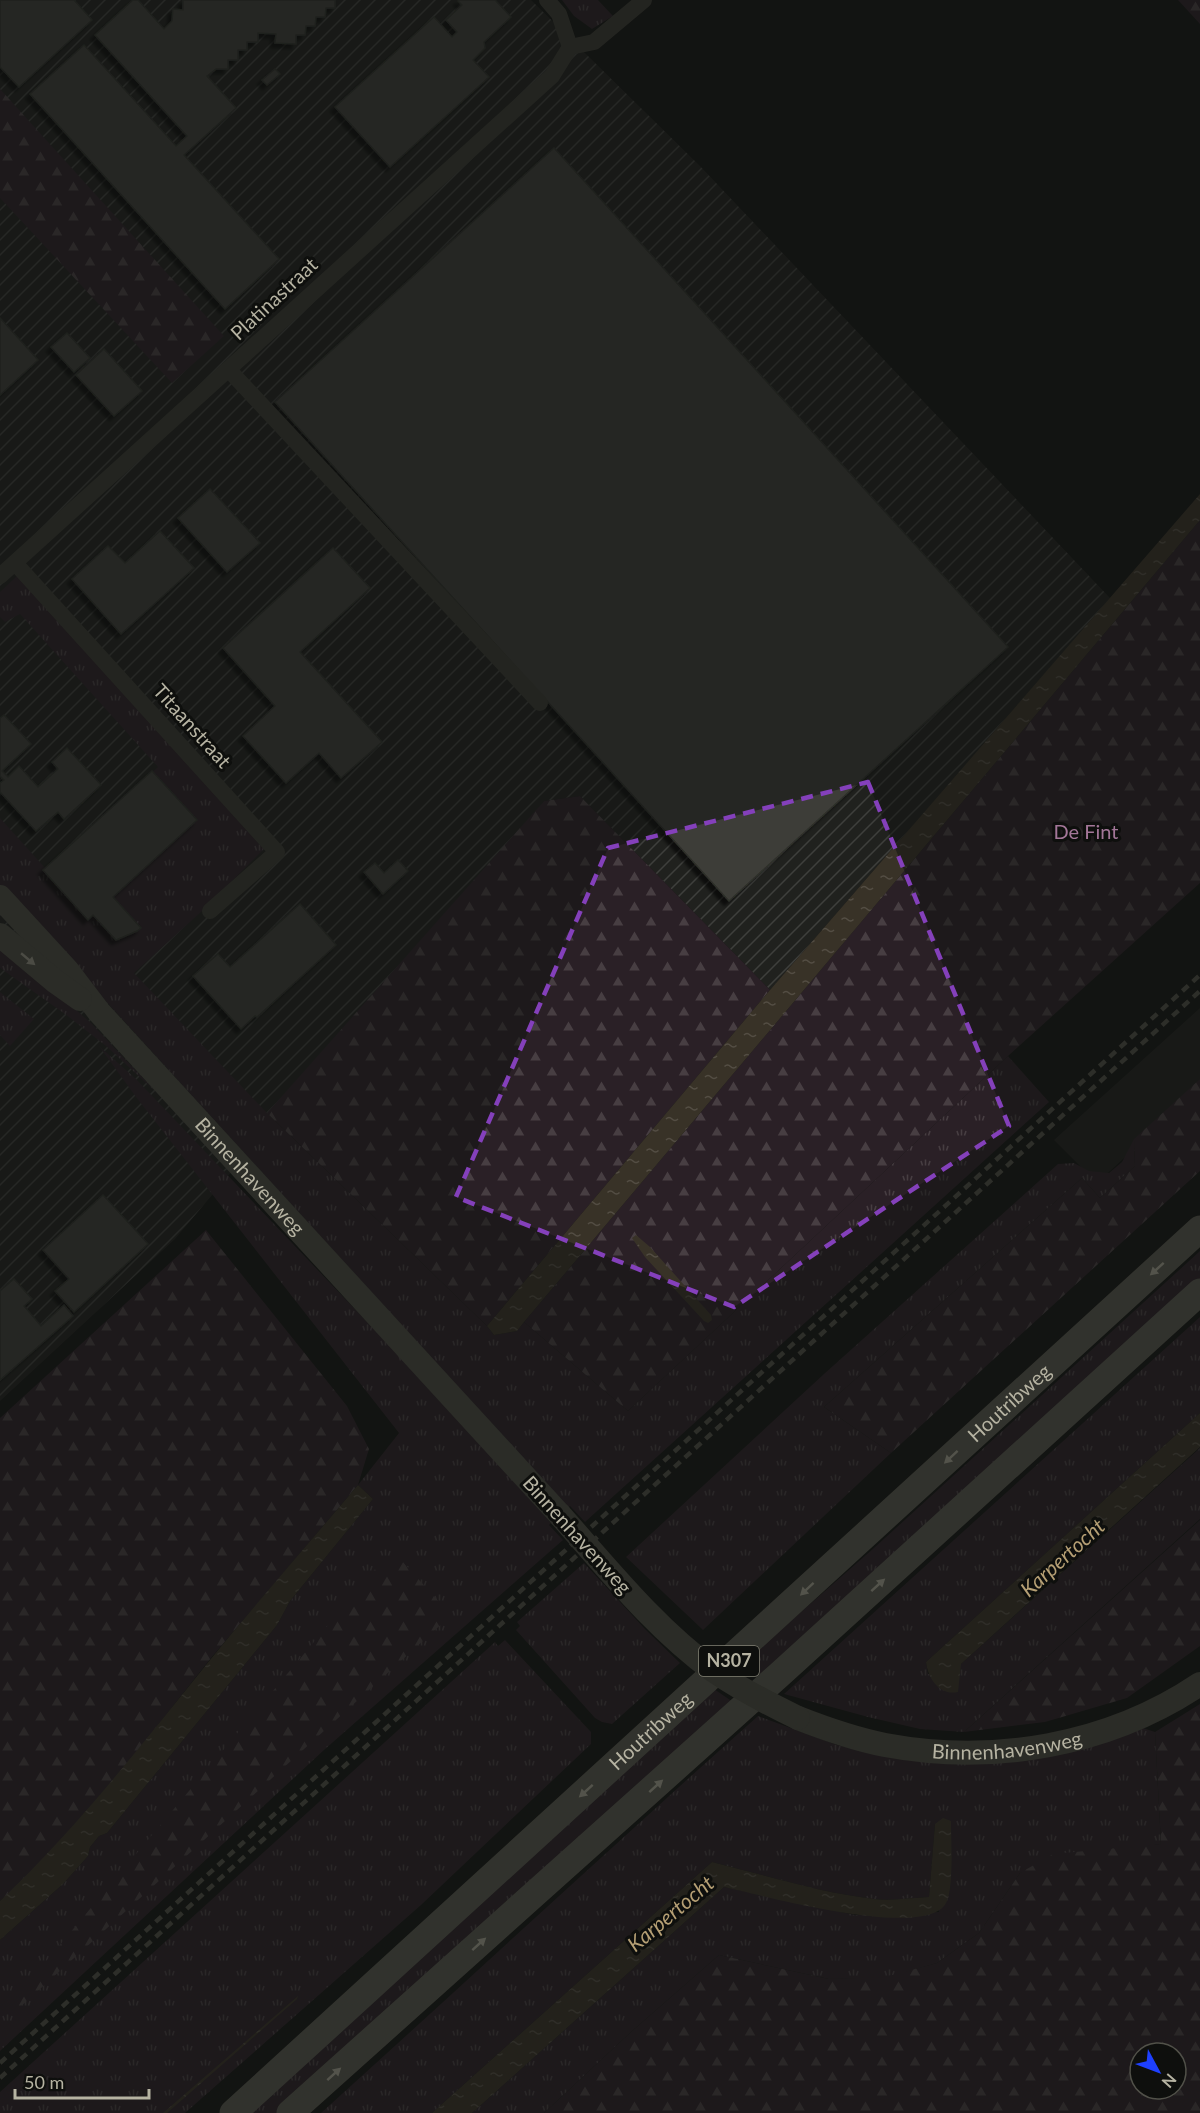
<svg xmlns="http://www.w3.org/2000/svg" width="1200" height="2113" font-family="Lato,sans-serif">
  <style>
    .built { fill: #20211e }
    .industrial { fill: url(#industrial-furrows) }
    .grass { fill: url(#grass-tufts) }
    .forest { fill: url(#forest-firs); fill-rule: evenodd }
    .water { fill: url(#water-ripples) }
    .building { fill: #3e3e39; stroke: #2f302b; stroke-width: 1.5; filter: url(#shadow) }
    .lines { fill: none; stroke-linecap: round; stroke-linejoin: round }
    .street { stroke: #393932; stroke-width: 16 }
    .secondary { stroke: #494940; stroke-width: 24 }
    .primary { stroke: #58584e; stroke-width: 27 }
    .rail { stroke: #4e4e45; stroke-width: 4.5; stroke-dasharray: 8 6; stroke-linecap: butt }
    .secondary-bridge { stroke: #494940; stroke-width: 24 }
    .oneway { fill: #908e80 }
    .oneway2 { fill: #a3a191 }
    .marked { fill: none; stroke: #8440bb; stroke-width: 4.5; stroke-dasharray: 12 8; stroke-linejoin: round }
    .labels { text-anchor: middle; stroke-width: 6; stroke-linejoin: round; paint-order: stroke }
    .shield { fill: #0e0f0d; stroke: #848275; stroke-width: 1.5 }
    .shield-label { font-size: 18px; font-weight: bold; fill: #b6b3a2 }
    .street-label { font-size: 20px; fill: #b6b3a2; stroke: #0e0f0d }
    .park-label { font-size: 20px; fill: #a37698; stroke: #0e0f0d }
    .water-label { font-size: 21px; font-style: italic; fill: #b59f74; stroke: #0e0f0d }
  </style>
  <defs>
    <pattern id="industrial-furrows" width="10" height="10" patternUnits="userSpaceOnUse" patternTransform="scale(1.5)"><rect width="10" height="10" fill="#20211e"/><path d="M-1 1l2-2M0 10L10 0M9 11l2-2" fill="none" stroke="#3e3f3c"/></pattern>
    <pattern id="grass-tufts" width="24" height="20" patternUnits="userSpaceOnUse" patternTransform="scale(1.5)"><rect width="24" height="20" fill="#2a2026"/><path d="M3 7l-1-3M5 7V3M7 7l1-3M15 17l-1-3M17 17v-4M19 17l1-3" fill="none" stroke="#473e42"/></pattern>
    <pattern id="forest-firs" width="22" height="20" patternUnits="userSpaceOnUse" patternTransform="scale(1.5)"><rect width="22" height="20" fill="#2a2026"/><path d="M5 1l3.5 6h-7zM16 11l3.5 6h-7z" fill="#473e42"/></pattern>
    <pattern id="water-ripples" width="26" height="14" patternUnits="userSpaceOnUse" patternTransform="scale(1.5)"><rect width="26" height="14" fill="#383227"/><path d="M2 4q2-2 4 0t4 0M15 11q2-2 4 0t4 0" fill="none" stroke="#534d43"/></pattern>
    <filter id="shadow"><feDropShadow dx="-4.5" dy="4.5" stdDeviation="1.5" flood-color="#0009"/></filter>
  </defs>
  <rect width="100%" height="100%" fill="#131412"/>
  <path class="built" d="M1200 1008V1088L1097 1183 1054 1140Z"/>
  <path class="industrial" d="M0 0H531L700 166 1110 598 770 990 580 796 544 801 175 1239 0 1401Z"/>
  <g class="grass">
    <path d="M562 0H598L613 16 592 29 574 16Z"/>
    <path d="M17 576 264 849 202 911 134 973 267 1113 487 1326 494 1335 517 1331 524 1322 628 1411 1008 1056 1049 1102 585 1522 570 1506 568 1508 0 885V818L46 869 158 767 20 614 5 622 0 617V592Z"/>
    <path d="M0 944 91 1023 157 1093 106 1046 65 1014 0 968Z"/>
    <path d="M0 992 34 1019 10 1046 0 1035Z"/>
    <path d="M99 1046 136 1079 430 1388 551 1523 549 1525 563 1540 324 1750 0 2051V1940L63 1884 88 1856 90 1847 99 1836 107 1833 277 1625 290 1601 373 1499 358 1485 399 1433 136 1097Z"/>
    <path d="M1134 1139 1135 1166 1100 1198 1082 1178 824 1407 891 1453 703 1630 626 1557 824 1374 1058 1164 1074 1163 1089 1171 1109 1173 1122 1162Z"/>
    <path d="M1200 1251V1279L1031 1435 762 1675 743 1663 874 1548Z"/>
    <path d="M1200 1317V1413L926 1662 928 1674 961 1664 1200 1448V1519L964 1732 920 1729 868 1717 784 1694Z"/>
    <path d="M584 1563 645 1629 680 1663 612 1724 602 1722 595 1718 516 1630 520 1626 517 1622Z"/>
    <path d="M505 1640 591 1732V1744L421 1905 185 2113H0V2092L495 1642 498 1646Z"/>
    <path d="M714 1689 733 1702 279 2113H245Z"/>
    <path d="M758 1716 837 1745 879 1754 1143 1728 1155 1732 1161 1844 1140 1847 1020 1873 979 1933 937 1963 885 1978 829 1979 719 1955 631 2032 544 2113H472L724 1887 855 1915 939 1912 935 1824 929 1897C911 1898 893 1901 874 1899 820 1893 765 1875 712 1862L432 2113H321C467 1981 611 1847 758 1716Z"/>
  </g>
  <g class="forest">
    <path d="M1178 0H1200V24Z"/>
    <path d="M0 89 224 336 172 383 0 198Z"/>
    <path d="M1200 520V883L1008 1056 628 1411 524 1322Z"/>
    <path d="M580 796 770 990 487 1326 267 1113 544 801Z"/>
    <path d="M1200 1079V1171L891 1453 824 1407 1082 1178 1100 1198 1135 1166 1134 1139Z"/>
    <path d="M206 1230 347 1406 369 1449 358 1485 211 1658 127 1764 41 1863 0 1901V1418Z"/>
    <path d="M1200 1520V1646L1127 1698 1045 1722 964 1732Z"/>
    <path d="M388 1557H395L402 1561 440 1603 446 1620 18 2009 12 2002 381 1562Z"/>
    <path d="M1200 1704V2113H544L631 2032 719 1955 829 1979 885 1977 937 1963 979 1933 1020 1873 1053 1854 1161 1844 1155 1732ZM1140 2053H1176V2089H1140Z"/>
  </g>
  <g class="water">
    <path d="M1200 494V520L524 1322 517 1331 494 1335 487 1326 770 990Z"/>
    <path d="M636 1235 650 1247 711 1315 712 1320 708 1323 704 1321 645 1257 632 1238Z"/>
    <path d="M1200 1413V1447L961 1664 958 1692C940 1696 928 1679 926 1662Z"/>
    <path d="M358 1485 373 1499 290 1601 277 1625 107 1833 99 1836 90 1847 88 1856 63 1884 0 1940V1901C78 1827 143 1743 210 1660 258 1601 309 1543 358 1485Z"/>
    <path d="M943 1818 951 1821C951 1839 954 1889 946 1903 926 1941 762 1895 724 1887L472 2113H432L712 1862C765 1875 820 1893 874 1899 892 1901 911 1898 929 1897L935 1824Z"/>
    <path d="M298 1996 297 1999 167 2113H163Z"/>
  </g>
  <g class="building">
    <path d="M0 0H74L92 20 19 87 0 67Z"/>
    <path d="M133 0H138L164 29 172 21 173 9 183 10V0H335V8H326L325 17H316L315 26H306L305 35H296V44L275 43 276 34 258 33V42H247V50H238V60H228V69H216L207 76 236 108 184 155 279 259 225 309 30 94 84 45 176 146 187 136 95 35Z"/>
    <path d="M459 0H495L511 17 484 42 485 48 473 60 489 77 390 167 335 107 434 17 452 37 457 32 446 20 462 5 458 1Z"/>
    <path d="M275 69 280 74 267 85 262 80Z"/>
    <path d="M554 148 1008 647 729 901 275 402Z"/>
    <path d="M0 318 38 360 0 395Z"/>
    <path d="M67 333 90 358 74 372 51 347Z"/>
    <path d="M104 349 142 391 114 416 76 375Z"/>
    <path d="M210 489 260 543 227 572 178 518Z"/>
    <path d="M160 531 194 568 121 634 72 579 108 546 125 563Z"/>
    <path d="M333 548 370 588 300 652 382 742 341 778 319 753 286 783 243 736 275 706 223 648Z"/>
    <path d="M4 715 31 744 2 771 8 777 19 766 38 787 58 769 52 762 67 748 101 785 64 819 58 812 36 831 0 792V783L4 780 0 776V718Z"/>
    <path d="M152 771 197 820 113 897 141 928 137 931 116 940 93 915 88 920 43 870Z"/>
    <path d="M398 860 408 871 383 894 364 872 375 863 384 873Z"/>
    <path d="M300 904 336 945 257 1017 255 1016 241 1029 193 976 218 954 230 967Z"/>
    <path d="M103 1195 148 1244 74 1312 55 1291 69 1279 43 1250Z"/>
    <path d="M14 1279 32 1299 24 1306 41 1326 64 1305 73 1316 0 1380V1291Z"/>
  </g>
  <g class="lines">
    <g class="street">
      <path d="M570 47 594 42 644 0"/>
      <path d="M229 370 540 703"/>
      <path d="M15 563 277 852 210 911"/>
      <path d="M0 576 552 76 570 47 559 14 547 0"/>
    </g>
    <g class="secondary">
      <path id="s1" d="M0 897 67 970 99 1012 560 1515"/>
      <path d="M0 935 56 982 80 999"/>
      <path id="s2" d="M798 1718C826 1729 855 1739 885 1745 993 1765 1108 1746 1200 1684"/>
    </g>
    <g class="primary">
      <path id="s3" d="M233 2113 1200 1229"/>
      <path d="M290 2113 779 1675 1200 1292"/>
    </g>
    <g class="rail">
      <path d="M0 2063 1200 975"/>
      <path d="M0 2078 1200 991"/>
    </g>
    <path class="secondary-bridge" d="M560 1515C608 1569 655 1628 714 1671 740 1689 769 1704 798 1718"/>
  </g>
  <defs><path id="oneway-solid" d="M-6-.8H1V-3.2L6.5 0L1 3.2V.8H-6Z" transform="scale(1.5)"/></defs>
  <use class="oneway" href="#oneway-solid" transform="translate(28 959) rotate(40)"/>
  <g class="oneway2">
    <use href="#oneway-solid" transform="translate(1157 1269) rotate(138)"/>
    <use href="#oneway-solid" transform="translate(951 1457) rotate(137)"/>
    <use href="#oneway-solid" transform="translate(878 1585) rotate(-42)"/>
    <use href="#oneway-solid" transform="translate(807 1589) rotate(137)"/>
    <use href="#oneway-solid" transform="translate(656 1786) rotate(-42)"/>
    <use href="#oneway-solid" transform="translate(586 1791) rotate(138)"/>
    <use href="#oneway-solid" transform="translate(479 1944) rotate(-42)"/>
    <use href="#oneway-solid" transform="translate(334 2074) rotate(-42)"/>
  </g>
  <path d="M0 0H1200V2113H0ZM868 782 1009 1126 734 1307 456 1197 608 848Z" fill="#131412" fill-opacity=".55" fill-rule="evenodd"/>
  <path class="marked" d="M868 782 1009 1126 734 1307 456 1197 608 848Z"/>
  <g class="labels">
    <rect class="shield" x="699" y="1646" width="60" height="30" rx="4.5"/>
    <g class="shield-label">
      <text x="729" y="1667">N307</text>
    </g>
    <g class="street-label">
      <text transform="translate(274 299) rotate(-43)" y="7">Platinastraat</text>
      <text transform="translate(192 726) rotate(48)" y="7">Titaanstraat</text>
      <text dy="7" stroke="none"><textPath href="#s1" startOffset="375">Binnenhavenweg</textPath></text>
      <text dy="7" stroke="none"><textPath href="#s3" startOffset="1052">Houtribweg</textPath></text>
      <text transform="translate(577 1535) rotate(48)" y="7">Binnenhavenweg</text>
      <text dy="7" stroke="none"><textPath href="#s3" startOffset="566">Houtribweg</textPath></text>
      <text dy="7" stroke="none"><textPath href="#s2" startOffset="214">Binnenhavenweg</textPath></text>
    </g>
    <g class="park-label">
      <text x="1086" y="839">De Fint</text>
    </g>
    <g class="water-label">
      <text transform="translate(1063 1558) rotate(-42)" y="7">Karpertocht</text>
      <text transform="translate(671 1914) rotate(-40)" y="7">Karpertocht</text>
    </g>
  </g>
  <g transform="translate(1158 2071) rotate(131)"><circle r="28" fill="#0e0f0d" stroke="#515149" stroke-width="1.5"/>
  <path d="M0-4.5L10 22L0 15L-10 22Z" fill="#1e40ff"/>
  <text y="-9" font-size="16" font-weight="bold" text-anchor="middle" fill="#b6b3a2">N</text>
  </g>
  <path d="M15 2089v9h134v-9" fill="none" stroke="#b6b3a2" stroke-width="3"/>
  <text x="24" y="2089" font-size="18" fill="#b6b3a2" stroke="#0e0f0d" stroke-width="4.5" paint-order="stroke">50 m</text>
</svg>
